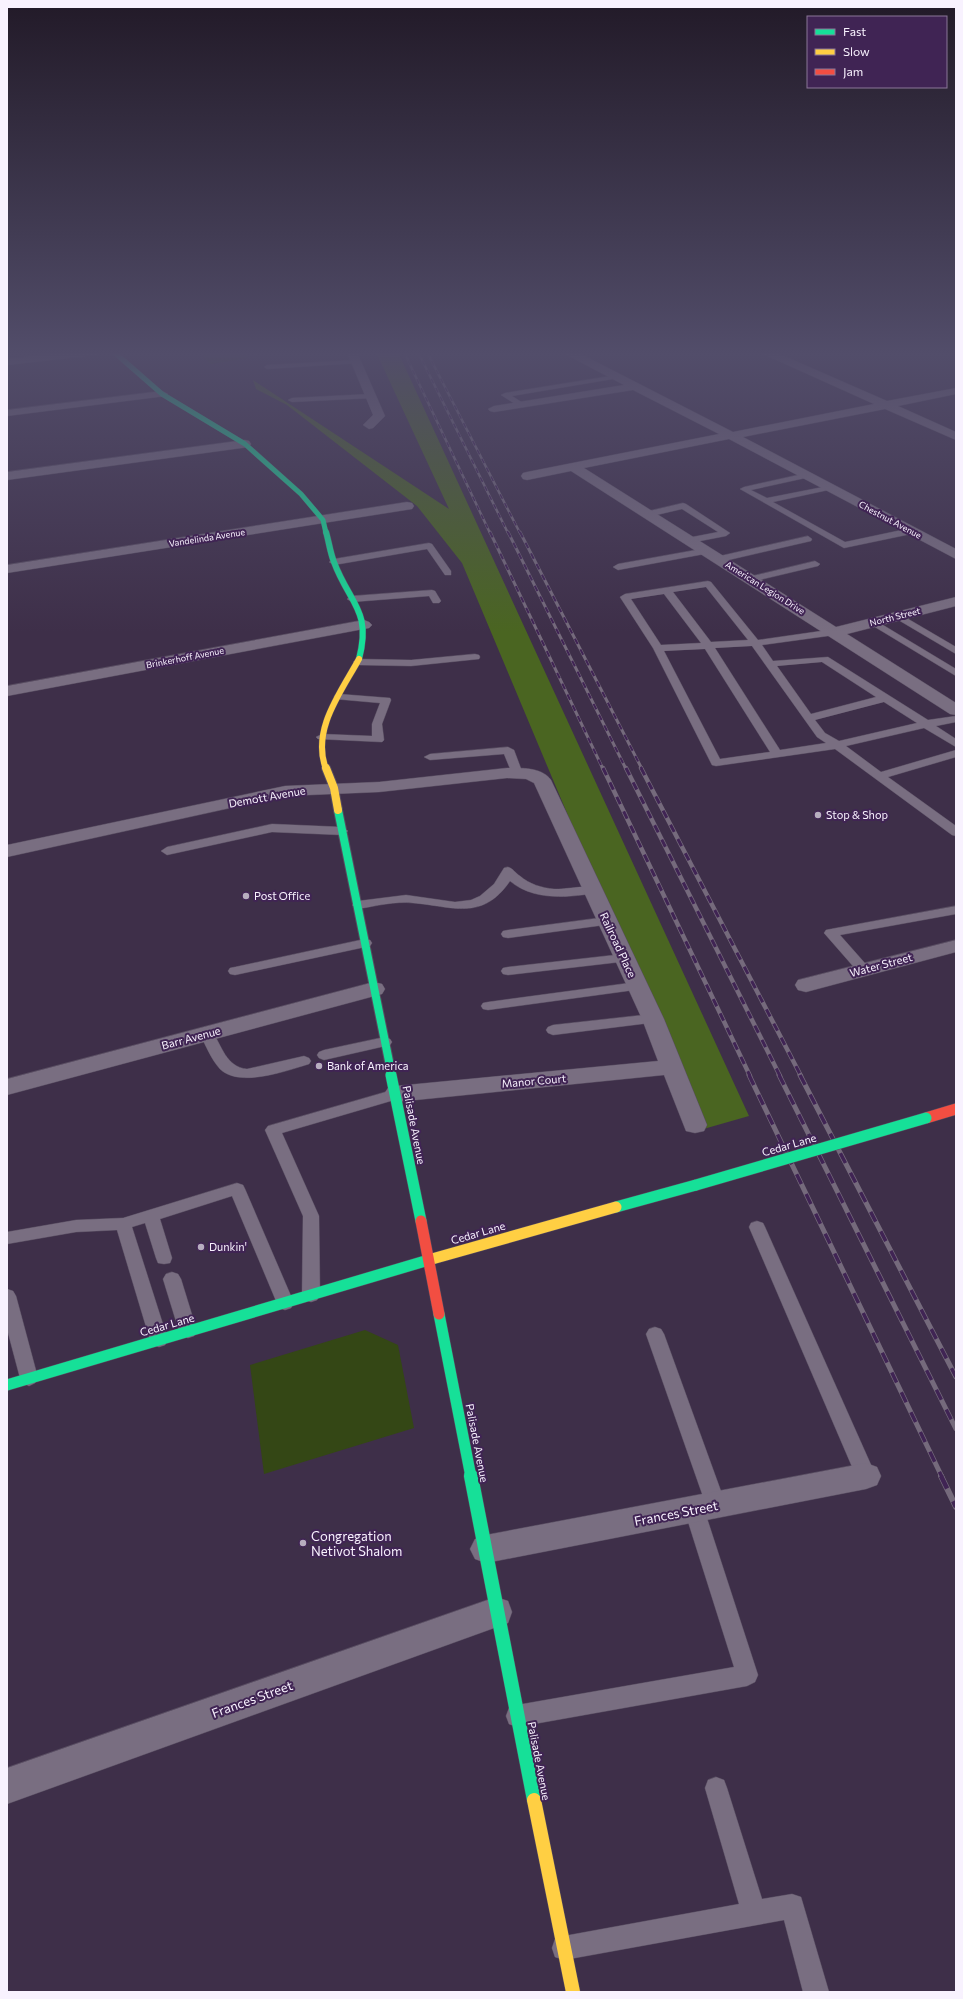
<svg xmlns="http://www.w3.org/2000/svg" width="963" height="1999" font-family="Commissioner,sans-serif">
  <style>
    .green { fill: #344715 }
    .forest { fill: #4a6521 }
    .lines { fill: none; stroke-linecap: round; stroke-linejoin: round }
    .lane-casing { stroke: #574c60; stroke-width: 1 }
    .street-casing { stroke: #574c60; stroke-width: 1 }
    .fast-far4-casing { stroke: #574c60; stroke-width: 5.5 }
    .fast-far3-casing { stroke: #574c60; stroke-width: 7 }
    .fast-far2-casing { stroke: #574c60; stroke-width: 10 }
    .fast-far1-casing { stroke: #574c60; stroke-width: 12 }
    .fast-casing { stroke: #574c60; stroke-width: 15 }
    .slow-far3-casing { stroke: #574c60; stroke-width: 7 }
    .slow-far2-casing { stroke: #574c60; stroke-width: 10 }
    .slow-far1-casing { stroke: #574c60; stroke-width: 12 }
    .slow-casing { stroke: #574c60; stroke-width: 15 }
    .jam-casing { stroke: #574c60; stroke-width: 12 }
    .lane { fill: #796e81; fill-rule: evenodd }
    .street { fill: #796e81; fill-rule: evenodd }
    .fast-far4 { stroke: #16e098; stroke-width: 5 }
    .fast-far3 { stroke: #16e098; stroke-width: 6 }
    .fast-far2 { stroke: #16e098; stroke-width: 8 }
    .fast-far1 { stroke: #16e098; stroke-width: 11 }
    .fast { stroke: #16e098; stroke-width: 14 }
    .slow-far3 { stroke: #ffcf43; stroke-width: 6 }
    .slow-far2 { stroke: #ffcf43; stroke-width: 8 }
    .slow-far1 { stroke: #ffcf43; stroke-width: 11 }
    .slow { stroke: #ffcf43; stroke-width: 14 }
    .jam { stroke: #f24e42; stroke-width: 11 }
    .rail-far4-casing { stroke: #756a7c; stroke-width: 2.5 }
    .rail-far3-casing { stroke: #756a7c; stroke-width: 3 }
    .rail-far2-casing { stroke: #756a7c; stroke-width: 4.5 }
    .rail-far1-casing { stroke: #756a7c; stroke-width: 5 }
    .rail-casing { stroke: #756a7c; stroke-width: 6 }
    .rail-far4 { stroke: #402454; stroke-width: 1.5; stroke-dasharray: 5; stroke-linecap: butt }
    .rail-far3 { stroke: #402454; stroke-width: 2; stroke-dasharray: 6; stroke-linecap: butt }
    .rail-far2 { stroke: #402454; stroke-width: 3; stroke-dasharray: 8; stroke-linecap: butt }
    .rail-far1 { stroke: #402454; stroke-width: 3.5; stroke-dasharray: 11; stroke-linecap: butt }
    .rail { stroke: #402454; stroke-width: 4.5; stroke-dasharray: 14; stroke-linecap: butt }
    .fast-bridge-casing { stroke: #574c60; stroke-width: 12; stroke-linecap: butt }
    .fast-bridge { stroke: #16e098; stroke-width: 11 }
    .poi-dot { fill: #b7aebf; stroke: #402454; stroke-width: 1.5 }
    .labels { text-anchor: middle; stroke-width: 4; stroke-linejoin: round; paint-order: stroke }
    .far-street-label { font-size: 9px; fill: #f8f2fe; stroke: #402454 }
    .street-label { font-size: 11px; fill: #f8f2fe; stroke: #402454 }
    .poi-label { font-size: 11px; fill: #f8f2fe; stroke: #402454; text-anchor: start }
    .near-street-label { font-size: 13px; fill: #f8f2fe; stroke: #402454 }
    .near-poi-label { font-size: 13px; fill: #f8f2fe; stroke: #402454; text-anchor: start }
  </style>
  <rect width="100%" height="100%" fill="#3e2f49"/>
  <g class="green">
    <path d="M199 352H247L248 358 211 364Z"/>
    <path d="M365 1330 398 1345 414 1428 264 1474 250 1365Z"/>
  </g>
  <path class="forest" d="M376 352H398L749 1116 700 1130 462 563 417 506 287 405 256 389 253 380 449 509Z"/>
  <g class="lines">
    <defs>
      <g id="lane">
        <path d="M357 360 359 361V363L267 369 264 367 267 365Z"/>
        <path d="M617 375 620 377 619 378 512 396 523 403 524 405 520 407 501 395 505 393Z"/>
        <path d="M370 394H373V398L292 402 288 400 292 398Z"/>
        <path d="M807 473 811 475 810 477 751 490 767 498 833 485V489L773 502 845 542 911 528 915 531 911 534 844 548 740 489 744 487Z"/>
        <path d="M683 503 686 504 730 533 726 536 690 543 687 542V538L718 532 682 509 648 517 644 514 645 512Z"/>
        <path d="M808 536 812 539 811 541 720 562 715 559 720 556Z"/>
        <path d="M429 543 432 544 451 571V575H445L427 549 334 565 329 562 334 559Z"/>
        <path d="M707 548 710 549V553L618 570 613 567 618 564Z"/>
        <path d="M815 561 820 564 818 566 751 582 746 579 748 577Z"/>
        <path d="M708 581 711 582 758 640 835 629 840 632 835 635 762 645 773 661 828 657 928 720 956 716V722L936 726 956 739V747L924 728 846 746 881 772 956 750V757L888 777 956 826V836L952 835 835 749 716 766 712 765 653 648 620 597 625 594ZM706 587 748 640 711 642 673 592ZM664 594 701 643 661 645 631 599ZM752 646 817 737 826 743 780 750 715 648ZM705 649 770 752 720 759 664 651ZM822 662 876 697 811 714 777 666ZM884 702 917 723 839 741 825 733 815 720Z"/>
        <path d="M432 590 435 591 441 601 439 603H433L429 596 352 602 347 599 352 596Z"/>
        <path d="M898 613 956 647V654L895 618 893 616Z"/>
        <path d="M873 619 956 669V676L870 624 868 622 870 620Z"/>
        <path d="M475 654 479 655 480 657 479 659 411 666 358 665 353 662 358 659 411 660Z"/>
        <path d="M339 694 390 698 391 700 382 724 384 740 382 742 318 739 316 737 322 734 372 736V724L380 703 335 699 334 697 335 695Z"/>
        <path d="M508 747 514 750 523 774 521 776H513L504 754 430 760 424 757 430 754Z"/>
        <path d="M272 824 342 827 348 831 342 835 272 832 167 855 161 851 167 847Z"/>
        <path d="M508 867C514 869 515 873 520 876 529 884 542 888 554 889 564 890 594 883 599 890 596 895 588 894 582 895 558 898 530 898 510 881 482 922 452 906 413 903 395 901 376 906 358 909L352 905 358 901 406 895 455 902 471 900 480 896 494 884 504 868Z"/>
        <path d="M956 906V914L840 935 871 970 869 973H859L824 933 826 930 831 929Z"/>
        <path d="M607 917 614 921 612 924 508 938 503 937 501 934 503 931 508 930Z"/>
        <path d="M365 939 370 940 372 943 370 946 235 975 230 974 228 971 230 968 235 967Z"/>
        <path d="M624 954 629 955 631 958 629 961 508 975 503 974 501 971 503 968 508 967Z"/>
        <path d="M637 982 642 983 644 986 642 989 488 1010 483 1009 481 1006 483 1003 488 1002Z"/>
        <path d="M653 1014 658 1016 660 1019 658 1022 553 1035 548 1033 546 1030 548 1027 553 1025Z"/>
        <path d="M207 1029 212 1031C222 1046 226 1067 247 1069L304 1056 309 1058 311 1061 309 1064C286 1071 239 1088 220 1069 211 1059 206 1046 200 1034L202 1031Z"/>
        <path d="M385 1037 390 1039 392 1042 390 1045 324 1060 319 1058 317 1055 319 1052 324 1050Z"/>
        <path d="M396 1089 401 1090 404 1094 401 1098 282 1133 319 1216 320 1295 317 1300 311 1302 305 1300 302 1295 303 1216 265 1130 268 1126Z"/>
        <path d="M237 1183 243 1185 245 1189 294 1303 291 1308 285 1310 279 1308 232 1196 160 1219 172 1258 170 1263 164 1264 158 1263 156 1258 145 1223 132 1227 168 1340 165 1345 159 1347 153 1345 150 1340 117 1230 76 1232 7 1244V1232L76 1220 123 1218Z"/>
        <path d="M757 1221 763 1223 765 1227 876 1476 873 1482 866 1484 859 1482 856 1476 749 1227 751 1223Z"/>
        <path d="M172 1272 178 1274 181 1279 197 1331 194 1336 188 1338 182 1336 179 1331 163 1279 166 1274Z"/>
        <path d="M7 1289 13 1291 16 1296 38 1378 35 1383 29 1386 23 1383 20 1378 7 1329Z"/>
        <path d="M655 1327 661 1329 664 1334 726 1505 723 1511 716 1514 709 1511 706 1505 646 1334 649 1329Z"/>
        <path d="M694 1500 701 1503 704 1509 758 1675 755 1682 747 1686 517 1727 509 1724 506 1716 509 1708 517 1705 734 1667 684 1509 687 1503Z"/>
        <path d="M716 1777 724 1780 727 1788 762 1899 792 1894 801 1897 829 1992H803L784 1920 564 1960 555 1957 552 1948 555 1939 564 1936 739 1904 705 1788 708 1780Z"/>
      </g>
      <g id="street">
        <path d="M69 352H101L96 355 7 365V359Z"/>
        <path d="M347 352H357L385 416 373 428 369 429 363 425 373 415Z"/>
        <path d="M564 352H577L733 432 874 404 763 354 762 352H775L887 401 956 388V394L898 406 956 432V440L885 409 743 437 956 549V559L729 439 584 468 836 627 956 597V606L847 634 956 703V715L950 714 571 471 527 480 523 479 521 476 523 473 527 472 719 434 633 390 494 412 490 411 488 409 494 406 624 385 565 354Z"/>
        <path d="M162 391 168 394 166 396 7 416V410Z"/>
        <path d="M245 440 249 441 251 444 249 447 7 480V472Z"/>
        <path d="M407 502 412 503 414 506 412 509 7 573V565Z"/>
        <path d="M364 620 369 622 372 625 369 628 7 696V686Z"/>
        <path d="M507 768C521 768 542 767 551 780L664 1019 707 1125 704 1131 695 1133 686 1131 664 1075 396 1102 388 1100 384 1094 388 1088 396 1086 658 1061 642 1019 534 783 526 779 507 778 379 792 285 796 7 857V845L285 786 379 782Z"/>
        <path d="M956 940V952L806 992 798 990 795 985 798 980Z"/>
        <path d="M374 982 382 984 385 989 382 994 7 1095V1079Z"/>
        <path d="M866 1463 877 1467 881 1476 877 1485 866 1489 486 1563 475 1559 470 1549 475 1539 486 1535Z"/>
        <path d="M496 1597 508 1601 512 1612 508 1623 7 1804V1768Z"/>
      </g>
      <path id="fast-far4" d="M114 352 162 394 245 444 301 494 323 520 326 533"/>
      <path id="fast-far3" d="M326 532C329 542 330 552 334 562 349 603 372 610 359 659"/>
      <path id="fast-far2" d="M338 810 392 1076"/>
      <g id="fast-far1">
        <path d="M391 1075 421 1221"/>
        <path d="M616 1207 696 1185"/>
        <path d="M439 1314 471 1477"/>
        <path d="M7 1385 432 1259"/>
      </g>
      <path id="fast" d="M471 1476 534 1800"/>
      <path id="slow-far3" d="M326 769C311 730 341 692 359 659"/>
      <path id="slow-far2" d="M326 768 334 788 338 810"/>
      <path id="slow-far1" d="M432 1259 616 1207"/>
      <path id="slow" d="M534 1800 573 1992"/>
      <g id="jam">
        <path d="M926 1118 956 1109"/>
        <path d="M421 1221 439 1314"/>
      </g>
    </defs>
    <use href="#lane" class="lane-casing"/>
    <use href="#street" class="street-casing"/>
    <use href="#fast-far4" class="fast-far4-casing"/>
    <use href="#fast-far3" class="fast-far3-casing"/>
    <use href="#fast-far2" class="fast-far2-casing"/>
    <use href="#fast-far1" class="fast-far1-casing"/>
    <use href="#fast" class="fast-casing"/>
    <use href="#slow-far3" class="slow-far3-casing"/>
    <use href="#slow-far2" class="slow-far2-casing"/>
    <use href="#slow-far1" class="slow-far1-casing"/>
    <use href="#slow" class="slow-casing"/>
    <use href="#jam" class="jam-casing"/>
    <use href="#lane" class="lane"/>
    <use href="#street" class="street"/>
    <use href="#fast-far4" class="fast-far4"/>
    <use href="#fast-far3" class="fast-far3"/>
    <use href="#fast-far2" class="fast-far2"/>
    <use href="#fast-far1" class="fast-far1"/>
    <use href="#fast" class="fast"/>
    <use href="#slow-far3" class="slow-far3"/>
    <use href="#slow-far2" class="slow-far2"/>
    <use href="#slow-far1" class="slow-far1"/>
    <use href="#slow" class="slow"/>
    <use href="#jam" class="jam"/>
    <defs>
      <g id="rail-far4">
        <path d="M404 352 490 533"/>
        <path d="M418 352 508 533"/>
        <path d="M427 352 520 533"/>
      </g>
      <g id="rail-far3">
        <path d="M490 532 603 769"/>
        <path d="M508 532 626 769"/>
        <path d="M520 532 642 769"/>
      </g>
      <g id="rail-far2">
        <path d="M603 768 750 1076"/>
        <path d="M626 768 780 1076"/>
        <path d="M641 768 801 1076"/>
      </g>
      <g id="rail-far1">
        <path d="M749 1075 942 1477"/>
        <path d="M779 1075 956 1429"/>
        <path d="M800 1075 956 1377"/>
      </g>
      <path id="rail" d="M941 1476 956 1507"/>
    </defs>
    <use href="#rail-far4" class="rail-far4-casing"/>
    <use href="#rail-far3" class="rail-far3-casing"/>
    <use href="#rail-far2" class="rail-far2-casing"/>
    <use href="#rail-far1" class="rail-far1-casing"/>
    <use href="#rail" class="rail-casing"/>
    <use href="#rail-far4" class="rail-far4"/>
    <use href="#rail-far3" class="rail-far3"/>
    <use href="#rail-far2" class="rail-far2"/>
    <use href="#rail-far1" class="rail-far1"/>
    <use href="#rail" class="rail"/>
    <defs>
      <path id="fast-bridge" d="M696 1185 926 1118"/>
    </defs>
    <use href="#fast-bridge" class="fast-bridge-casing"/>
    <use href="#fast-bridge" class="fast-bridge"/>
  </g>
  <linearGradient id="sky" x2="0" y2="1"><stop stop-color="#221a28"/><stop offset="0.56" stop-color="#524d6a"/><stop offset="1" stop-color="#524d6a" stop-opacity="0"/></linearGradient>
  <rect width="963" height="632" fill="url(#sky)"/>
  <g class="poi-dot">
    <circle cx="818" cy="815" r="4"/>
    <circle cx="246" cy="896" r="4"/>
    <circle cx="319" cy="1066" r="4"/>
    <circle cx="201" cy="1247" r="4"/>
    <circle cx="303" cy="1543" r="4"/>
  </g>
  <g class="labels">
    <g class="far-street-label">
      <text transform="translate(890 520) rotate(28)" y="3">Chestnut Avenue</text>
      <text transform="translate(207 538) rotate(-9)" y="3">Vandelinda Avenue</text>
      <text transform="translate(765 588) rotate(32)" y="3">American Legion Drive</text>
      <text transform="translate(895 617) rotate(-14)" y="3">North Street</text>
      <text transform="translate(185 658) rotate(-11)" y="3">Brinkerhoff Avenue</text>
    </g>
    <g class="street-label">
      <text transform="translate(267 797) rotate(-10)" y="4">Demott Avenue</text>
      <text transform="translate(618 945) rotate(65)" y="4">Railroad Place</text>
      <text transform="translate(881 965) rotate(-15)" y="4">Water Street</text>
      <text transform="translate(191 1038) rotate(-15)" y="4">Barr Avenue</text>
      <text transform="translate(534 1081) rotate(-5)" y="4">Manor Court</text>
      <text transform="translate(414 1125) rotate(79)" y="4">Palisade Avenue</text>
      <text transform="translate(789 1145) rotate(-16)" y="4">Cedar Lane</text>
      <text transform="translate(478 1233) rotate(-16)" y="4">Cedar Lane</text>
      <text transform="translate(167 1325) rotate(-16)" y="4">Cedar Lane</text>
      <text transform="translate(477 1443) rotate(79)" y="4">Palisade Avenue</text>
      <text transform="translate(539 1761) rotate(79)" y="4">Palisade Avenue</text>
    </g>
    <g class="poi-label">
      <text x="826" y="819">Stop &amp; Shop</text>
      <text x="254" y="900">Post Office</text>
      <text x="327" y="1070">Bank of America</text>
      <text x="209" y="1251">Dunkin'</text>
    </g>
    <g class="near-street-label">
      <text transform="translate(676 1513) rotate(-11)" y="5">Frances Street</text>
      <text transform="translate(252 1699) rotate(-20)" y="5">Frances Street</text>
    </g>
    <g class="near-poi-label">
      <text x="311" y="1541">Congregation<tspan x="311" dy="15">Netivot Shalom</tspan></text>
    </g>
  </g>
  <rect width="963" height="1999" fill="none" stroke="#f8f2fe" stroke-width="16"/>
  <rect x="807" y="16" width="140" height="72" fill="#402454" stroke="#8a7698"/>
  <rect x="815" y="29" width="20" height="6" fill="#16e098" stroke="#8a7698"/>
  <text x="843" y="36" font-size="12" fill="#f8f2fe">Fast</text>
  <rect x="815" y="49" width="20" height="6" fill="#ffcf43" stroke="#8a7698"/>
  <text x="843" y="56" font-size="12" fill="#f8f2fe">Slow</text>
  <rect x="815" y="69" width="20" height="6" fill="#f24e42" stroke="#8a7698"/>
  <text x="843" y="76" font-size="12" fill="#f8f2fe">Jam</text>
</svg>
